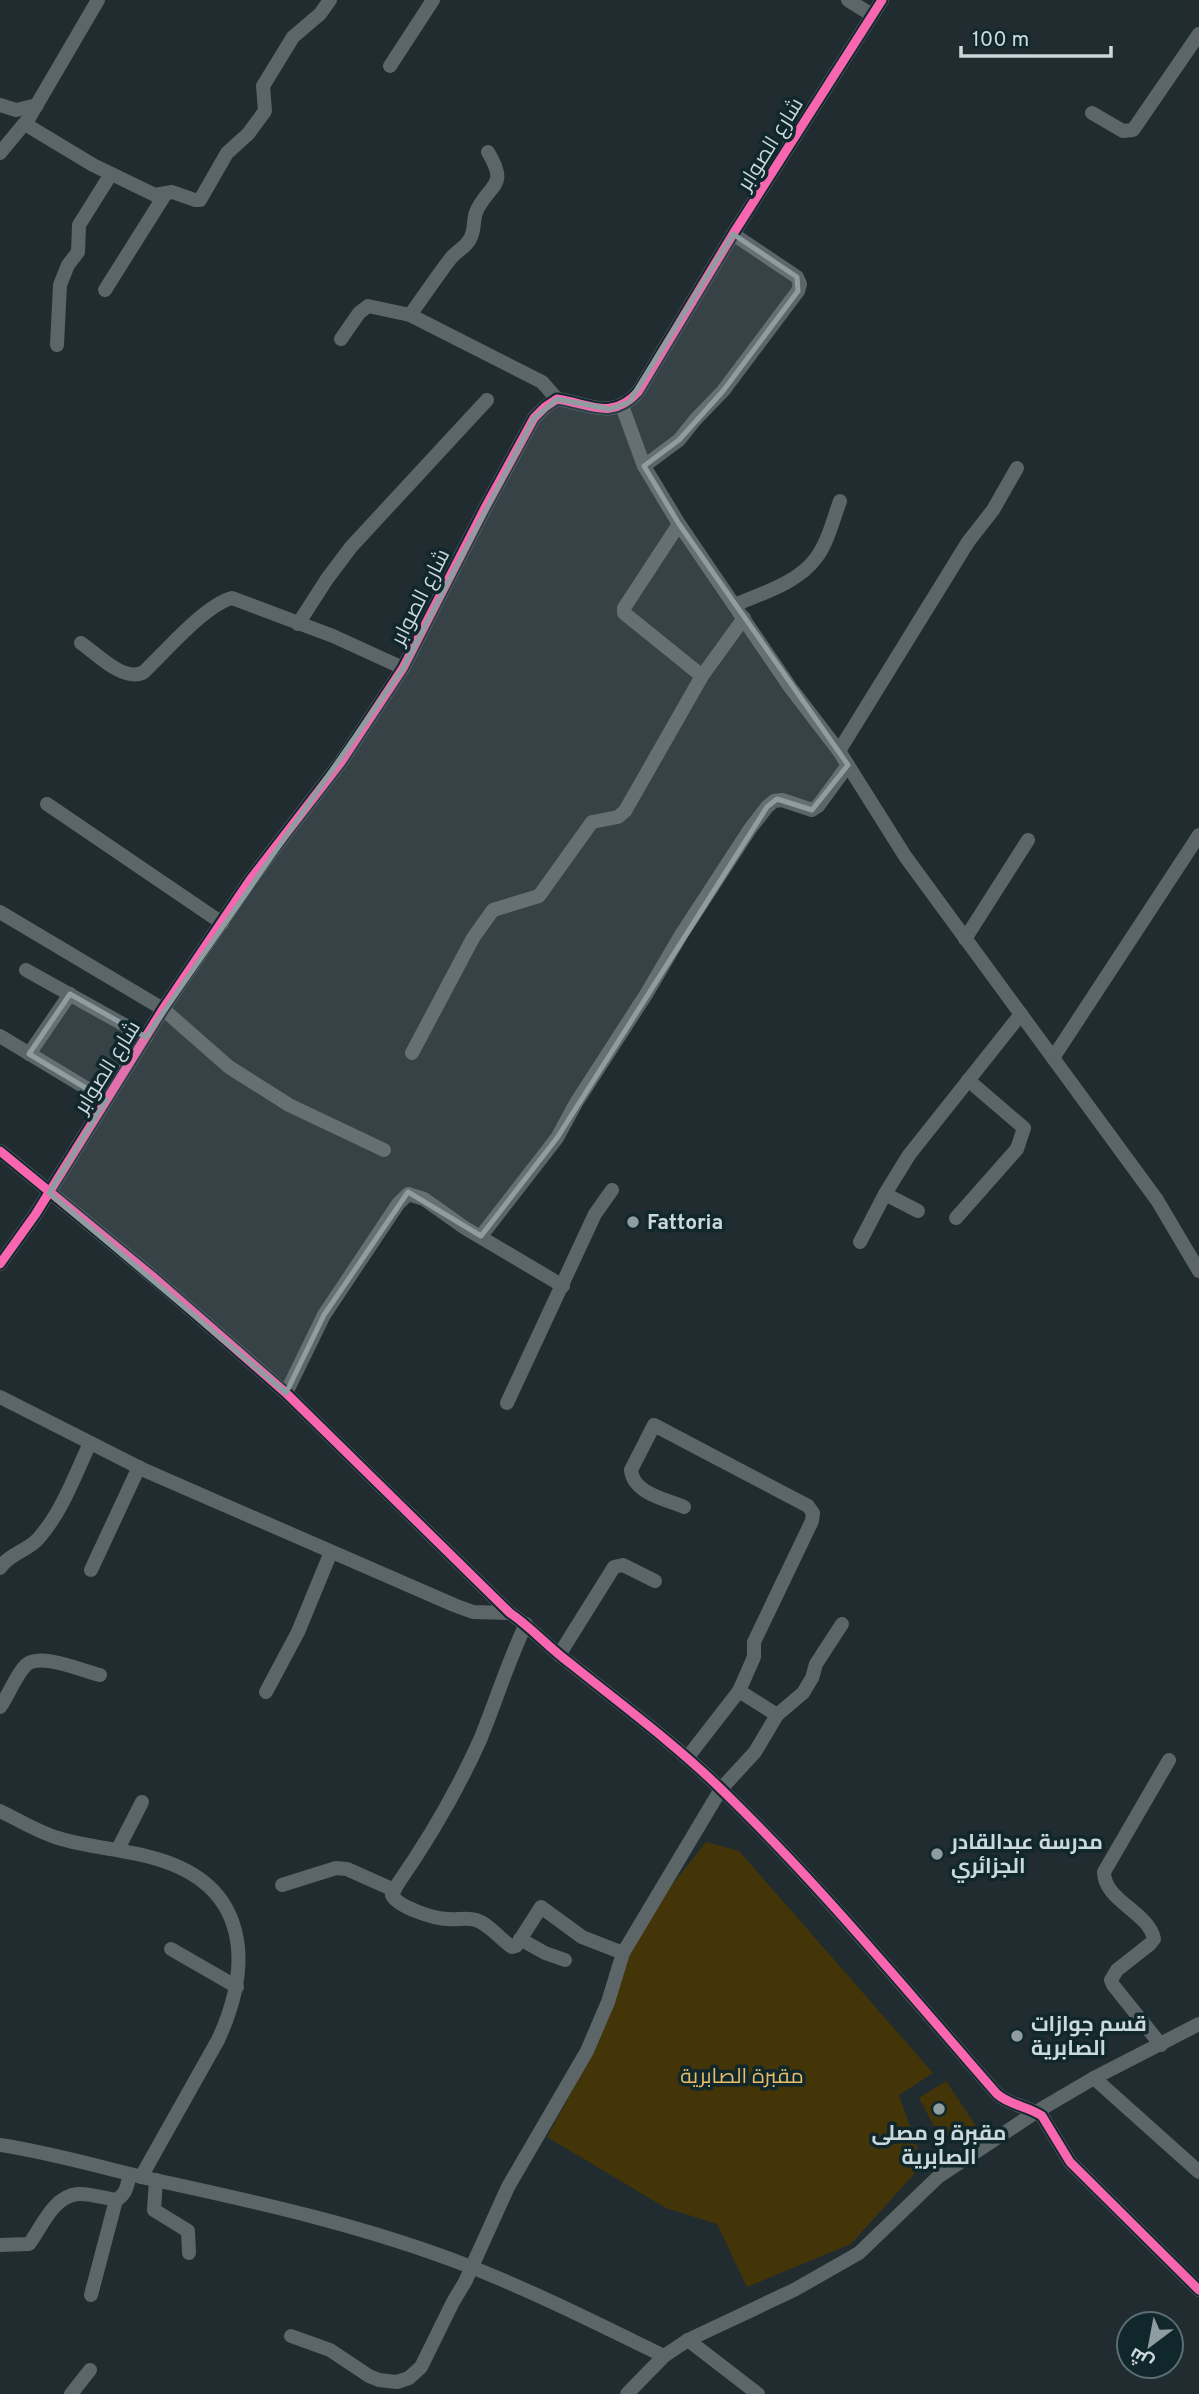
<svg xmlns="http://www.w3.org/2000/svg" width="1199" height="2394" font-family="Overpass,Cairo,sans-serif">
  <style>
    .green { fill: #443509 }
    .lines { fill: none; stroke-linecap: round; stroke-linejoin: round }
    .minor { stroke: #5c6668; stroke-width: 14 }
    .cycleway-casing { stroke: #10272c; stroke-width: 13 }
    .cycleway { stroke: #f766af; stroke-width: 9 }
    .marked { fill: #8f9ca0; fill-opacity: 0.2; stroke: #8f9ca0; stroke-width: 5; stroke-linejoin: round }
    .poi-dot { fill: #8f9ca0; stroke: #10272c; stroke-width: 2.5 }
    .labels { text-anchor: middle; stroke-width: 7; stroke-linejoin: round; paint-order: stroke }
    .street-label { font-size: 21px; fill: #cbd8dc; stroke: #10272c }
    .poi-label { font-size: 21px; font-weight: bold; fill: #cbd8dc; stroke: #10272c; text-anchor: start }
    .park-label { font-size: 21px; fill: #e7be67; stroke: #10272c }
  </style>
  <rect width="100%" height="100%" fill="#202c30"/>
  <g class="green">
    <path d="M706 1842 739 1851 933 2073 899 2095 923 2164 851 2244 747 2287 717 2224 666 2208 547 2137 585 2067 629 1939Z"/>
    <path d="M946 2081 976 2126 941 2139 919 2098Z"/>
  </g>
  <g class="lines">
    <g class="minor">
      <path d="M848 0 872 15"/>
      <path d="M390 66 433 0"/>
      <path d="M0 105 16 110 37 105"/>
      <path d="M1092 113 1123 131 1133 130 1199 34"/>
      <path d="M25 124 93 165 155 195 172 192 195 200H200L227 153 248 134 265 111 263 86 293 37 320 14 330 0"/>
      <path d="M0 153 29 118 98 0"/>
      <path d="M105 290 166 193"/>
      <path d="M410 315C424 296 437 276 451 258 457 251 466 247 470 239 476 229 472 217 478 208 492 182 508 186 488 152"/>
      <path d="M341 339 359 313 368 306 410 315 542 382 557 399"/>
      <path d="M57 345 60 285 68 265 78 252 79 225 111 174"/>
      <path d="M622 406 644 466 679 524 790 687 839 751 905 856 1157 1200 1199 1271"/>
      <path d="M644 466 679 440 695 420 723 391 798 291 800 284 797 277 733 234"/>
      <path d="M679 524 624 608V613L702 676"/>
      <path d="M735 605C762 593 798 583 816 558 828 542 833 520 840 501"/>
      <path d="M298 624 327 579 351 547 487 400"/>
      <path d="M81 643C97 654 124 683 144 672 165 652 205 605 232 598L333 636 403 668"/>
      <path d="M839 751 968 542 993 510 1017 468"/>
      <path d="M47 804 222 923"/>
      <path d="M0 912 163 1009 229 1067 289 1105 384 1150"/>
      <path d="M965 939 1028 840"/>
      <path d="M26 970 146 1037"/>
      <path d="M0 1036 106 1100"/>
      <path d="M412 1053 473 938 493 910 539 896 592 822 618 817 625 811 702 676 744 618"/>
      <path d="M29 1054 70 994"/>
      <path d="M1053 1058 1199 835"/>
      <path d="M0 1151 152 1276 286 1393 510 1613C532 1628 549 1648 571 1664 622 1705 675 1744 722 1790 820 1885 907 1991 997 2094 1011 2106 1028 2106 1042 2116L1070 2162 1199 2290"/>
      <path d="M885 1194 918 1211"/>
      <path d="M956 1218 1017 1149 1024 1128 968 1080"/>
      <path d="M481 1236 557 1138 576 1103 647 993 681 935 750 829 767 807 774 801 782 800 812 810 818 806 848 765"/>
      <path d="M860 1242 885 1194 909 1155 1021 1014"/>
      <path d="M0 1264 35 1215 163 1009 250 880 341 762 403 668 485 508 534 418 545 407 557 399C591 404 611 421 638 392L733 234 882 0"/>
      <path d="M286 1393 324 1315 398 1204 408 1194 424 1199 465 1228 563 1286"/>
      <path d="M0 1397 144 1470 454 1605 473 1612 510 1613"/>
      <path d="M507 1403 595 1214 612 1190"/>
      <path d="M684 1507C665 1499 633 1493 631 1470L654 1425 808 1506 813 1513 812 1521 754 1642V1657L739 1691"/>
      <path d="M0 1568C9 1554 27 1551 38 1539 62 1512 75 1475 90 1443"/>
      <path d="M91 1570 139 1467"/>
      <path d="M526 1624C508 1661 496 1701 480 1740 457 1791 429 1839 397 1885L392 1895C398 1907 434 1919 448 1919 457 1920 467 1917 476 1920 489 1924 500 1939 512 1947L516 1946 541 1907 582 1937 623 1953"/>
      <path d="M559 1655 614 1567 623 1565 655 1581"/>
      <path d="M266 1692 298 1632 331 1552"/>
      <path d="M0 1707C9 1695 15 1676 26 1665 40 1652 83 1671 100 1675"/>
      <path d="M777 1715 803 1693 812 1678 816 1664 842 1624"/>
      <path d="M0 1811C19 1820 38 1832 58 1838 90 1848 125 1849 157 1859 249 1886 253 1964 218 2040L141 2177"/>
      <path d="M118 1849 142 1802"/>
      <path d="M282 1885 336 1868 347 1869 394 1890"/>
      <path d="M520 1939 545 1953 565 1960"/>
      <path d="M171 1949 237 1987"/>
      <path d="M1161 2045 1113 1985 1111 1980 1117 1970 1150 1944 1154 1939C1149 1912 1104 1901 1104 1872L1169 1760"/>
      <path d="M1094 2078 1199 2172"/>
      <path d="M0 2145C53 2153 103 2168 155 2180 262 2203 369 2227 471 2267 537 2293 600 2325 664 2356"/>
      <path d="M156 2180 154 2210 188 2231 189 2253"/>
      <path d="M0 2245 29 2244C42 2227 53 2196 78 2194 89 2193 104 2198 116 2200 127 2194 127 2185 130 2174"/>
      <path d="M91 2295 116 2200"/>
      <path d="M291 2336 330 2350 369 2376 379 2380 397 2382 409 2378 421 2367 453 2302 465 2282 508 2187 587 2051 608 2002 623 1953 721 1789 755 1752 777 1715 739 1691 687 1758"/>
      <path d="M688 2340 758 2394"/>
      <path d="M71 2394 90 2370"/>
      <path d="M627 2394 664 2356 688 2340 794 2290 859 2253 938 2177 1036 2112 1094 2078 1199 2024"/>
    </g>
    <defs>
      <g id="cycleway">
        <path d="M0 1151 152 1276 286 1393 510 1613C532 1628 549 1648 571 1664 622 1705 675 1744 722 1790 820 1885 907 1991 997 2094 1011 2106 1028 2106 1042 2116L1070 2162 1199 2290"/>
        <path d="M0 1264 35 1215 163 1009 250 880 341 762 403 668 485 508 534 418 545 407 557 399C591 404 611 421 638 392L733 234 882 0"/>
      </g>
    </defs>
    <use href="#cycleway" class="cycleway-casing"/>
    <use href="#cycleway" class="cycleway"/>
  </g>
  <path class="marked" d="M733 234 797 277 798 291 723 391 679 440 644 466 679 524 848 765 812 810 777 799 767 807 557 1138 481 1236 408 1192 324 1315 286 1393 49 1193 106 1100 29 1054 70 994 146 1037 403 668 534 418 557 399 610 409 629 402Z"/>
  <g class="poi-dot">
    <circle cx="633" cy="1222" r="7"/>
    <circle cx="937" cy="1854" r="7"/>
    <circle cx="1017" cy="2036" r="7"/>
    <circle cx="939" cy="2109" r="7"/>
  </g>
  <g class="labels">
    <g class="street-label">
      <text transform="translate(770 144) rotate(-58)" y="7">شارع الصوابر</text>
      <text transform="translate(420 597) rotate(-63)" y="7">شارع الصوابر</text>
      <text transform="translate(107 1067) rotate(-58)" y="7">شارع الصوابر</text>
    </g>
    <g class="poi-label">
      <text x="647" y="1229">Fattoria</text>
      <text x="951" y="1849">مدرسة عبدالقادر<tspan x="951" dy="24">الجزائري</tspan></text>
      <text x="1031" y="2031">قسم جوازات<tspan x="1031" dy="24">الصابرية</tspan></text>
      <text x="939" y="2140" text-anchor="middle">مقبرة و مصلى<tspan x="939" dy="24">الصابرية</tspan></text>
    </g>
    <g class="park-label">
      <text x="742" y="2083">مقبرة الصابرية</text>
    </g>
  </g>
  <g transform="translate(1150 2345) rotate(212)"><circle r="33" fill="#10272c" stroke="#5b6e72" stroke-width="2"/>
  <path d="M0-5L12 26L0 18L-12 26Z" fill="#8f9ca0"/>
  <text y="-10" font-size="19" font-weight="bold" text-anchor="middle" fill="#cbd8dc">ش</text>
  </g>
  <path d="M961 46v10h150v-10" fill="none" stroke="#cbd8dc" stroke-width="3.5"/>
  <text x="972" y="46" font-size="21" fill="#cbd8dc" stroke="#10272c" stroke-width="5" paint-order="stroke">100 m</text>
</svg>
